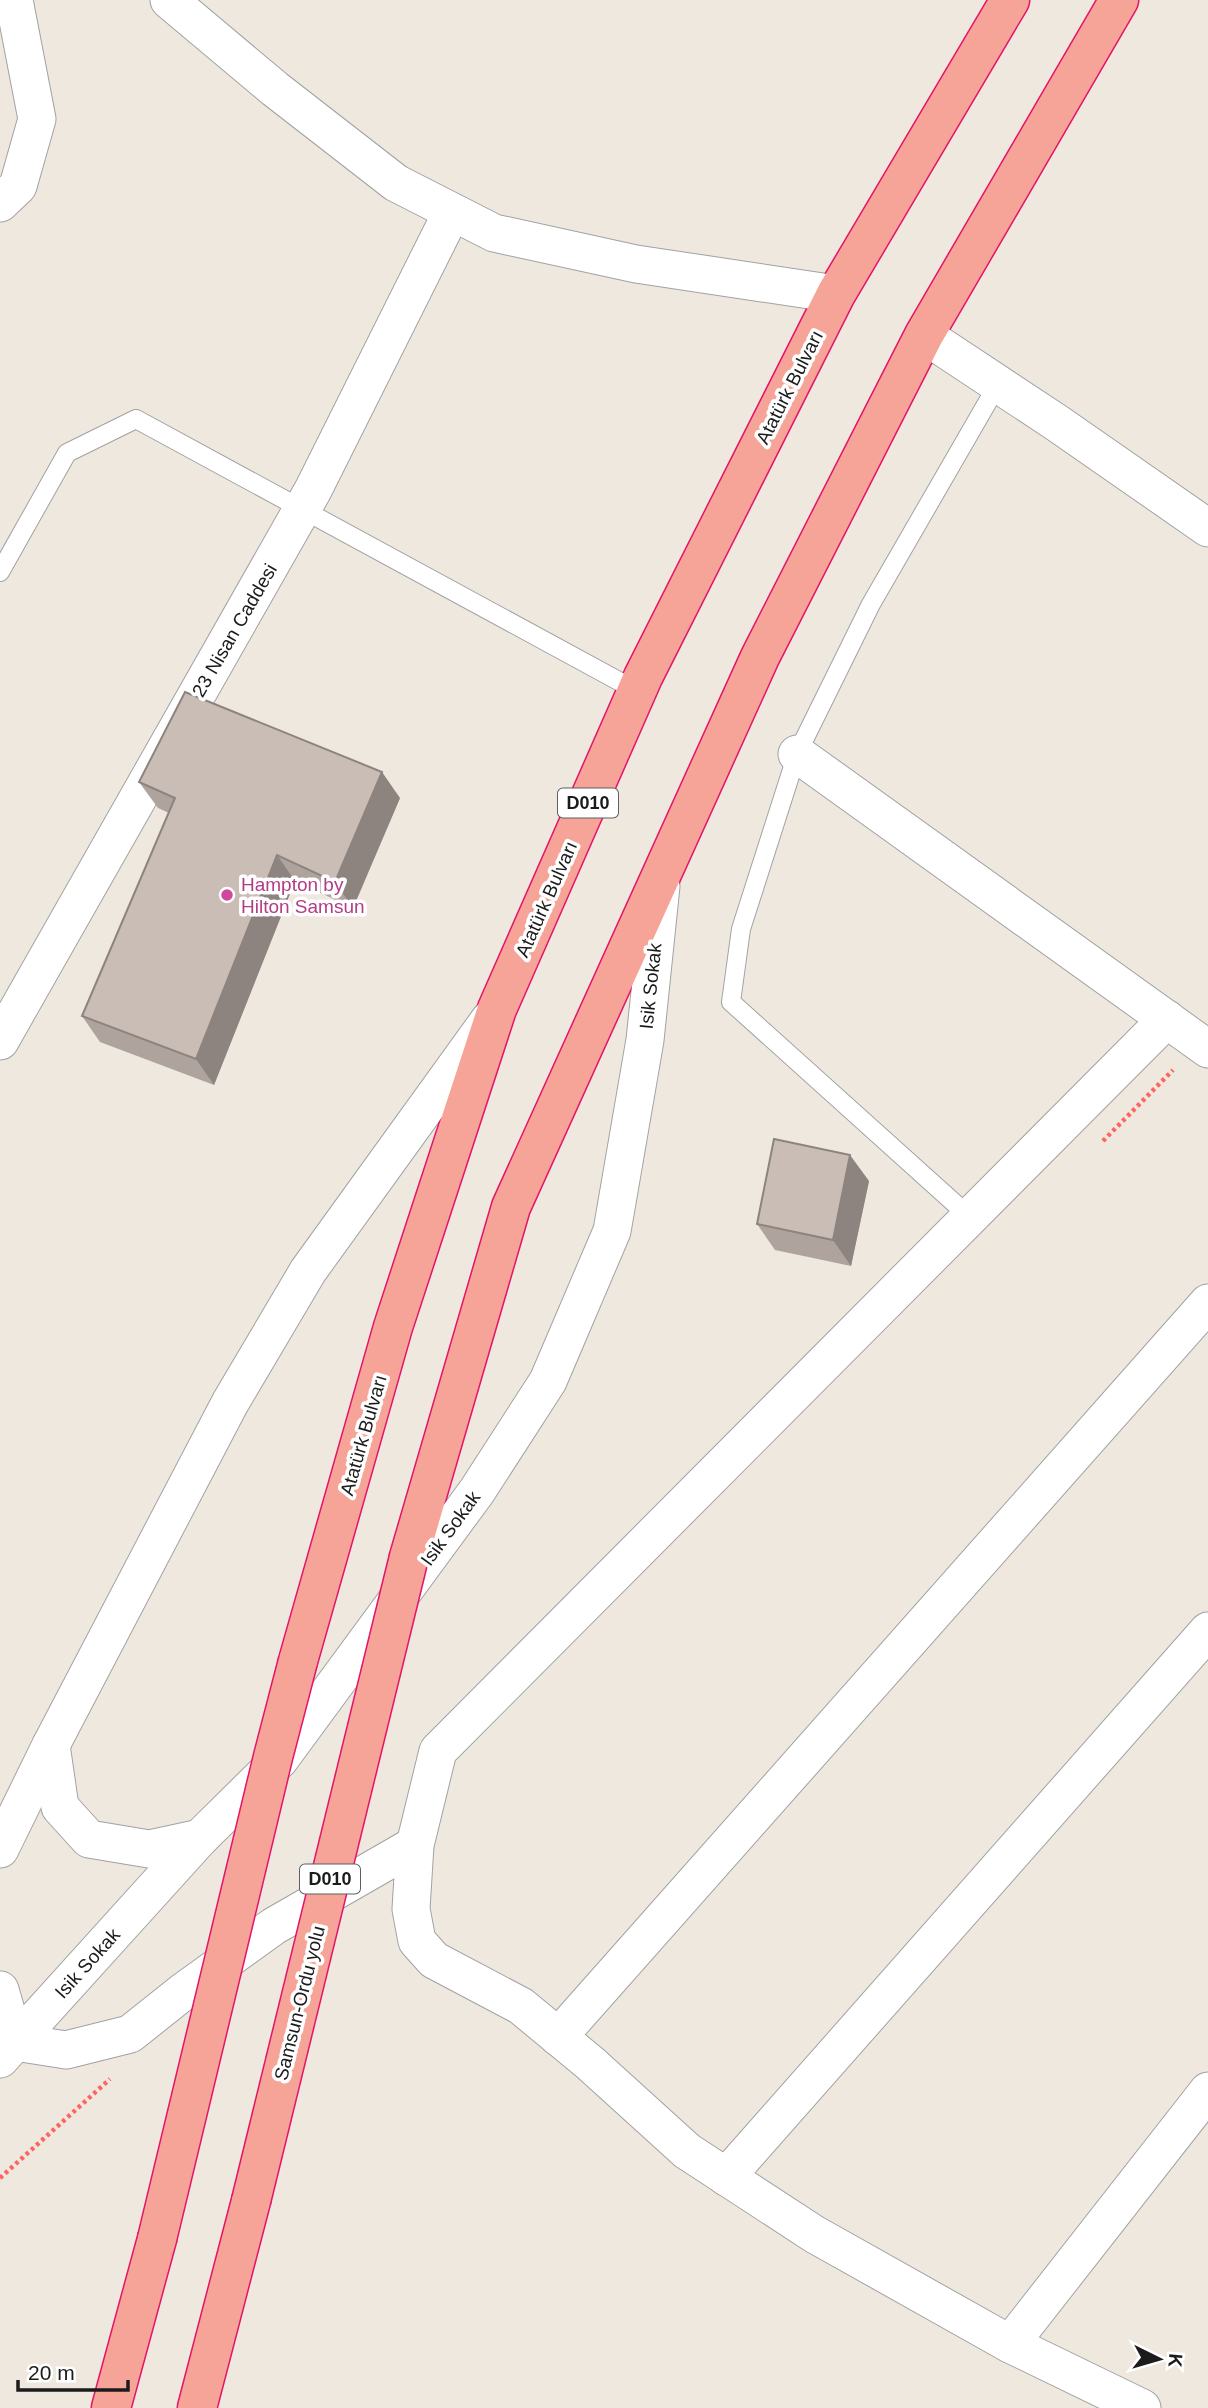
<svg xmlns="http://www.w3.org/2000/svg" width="1208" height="2408" font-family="Arial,sans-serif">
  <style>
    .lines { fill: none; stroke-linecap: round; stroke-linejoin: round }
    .service-casing { stroke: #a2a2a2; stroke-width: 20 }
    .minor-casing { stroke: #a2a2a2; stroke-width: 39 }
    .trunk-casing { stroke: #e4146a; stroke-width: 41 }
    .path { stroke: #ff655f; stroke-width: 4.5; stroke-dasharray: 3.5 3.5; stroke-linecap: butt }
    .service { stroke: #fff; stroke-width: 18 }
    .minor { stroke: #fff; stroke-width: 37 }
    .trunk { stroke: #f6a497; stroke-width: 38 }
    .trunk-bridge-casing { stroke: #e4146a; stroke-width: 41; stroke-linecap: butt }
    .trunk-bridge { stroke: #f6a497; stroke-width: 38 }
    .wall { fill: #aea39d }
    .shaded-wall { fill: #8d847f }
    .building { fill: #cabdb6; stroke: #8d847f; stroke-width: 2 }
    .hotel-dot { fill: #d1479c; stroke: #fff; stroke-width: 2.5 }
    .labels { text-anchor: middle; stroke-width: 7; stroke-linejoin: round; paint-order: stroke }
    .shield { fill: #fff; stroke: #5f5f5f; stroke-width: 2 }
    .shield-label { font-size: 18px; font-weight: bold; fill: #1b1b1b }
    .street-label { font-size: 19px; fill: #1b1b1b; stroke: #fff }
    .hotel-label { font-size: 19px; fill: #b23c85; stroke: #fff; text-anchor: start }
  </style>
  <rect width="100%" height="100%" fill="#eee8df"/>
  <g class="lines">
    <defs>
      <g id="service">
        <path d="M0 572 67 453 136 419 637 691"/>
        <path d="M971 1218 731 1002 741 929 797 754 871 604 998 384"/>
      </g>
      <g id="minor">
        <path d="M169 0 275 89 396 183 494 233 636 264 836 294"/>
        <path d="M0 203 18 186 37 119 14 0"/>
        <path d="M924 335 1057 423 1208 528"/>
        <path d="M797 754 1208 1049"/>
        <path d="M0 1041 313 490 452 212"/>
        <path d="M51 1745 60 1807 89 1839 149 1849 200 1838"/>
        <path d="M0 1849 51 1745 230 1403 308 1271 490 1019"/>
        <path d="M0 1990 15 2042 66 2050 130 2034 184 1991 274 1926 415 1845"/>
        <path d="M558 2037 1208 1303"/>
        <path d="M0 2059 200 1838 280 1759 477 1491 548 1381 612 1231 645 1040 661 886"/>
        <path d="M726 2177 1208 1631"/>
        <path d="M1010 2344 1208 2091"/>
        <path d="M1142 2408 1010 2344 814 2234 687 2151 590 2063 521 2006 434 1960 417 1941 411 1909 415 1845 438 1751 1167 1019"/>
      </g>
      <g id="trunk">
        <path d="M409 1557 511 1207 760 657 924 335 1119 0"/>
        <path d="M298 1661 393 1327 497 1009 643 677 836 294 1010 0"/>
        <path d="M111 2408 157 2239"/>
        <path d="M197 2408 251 2201"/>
      </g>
    </defs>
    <use href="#service" class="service-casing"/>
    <use href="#minor" class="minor-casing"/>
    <use href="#trunk" class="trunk-casing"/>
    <g class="path">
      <path d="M1103 1141 1173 1070"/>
      <path d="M0 2178 110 2079"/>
    </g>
    <use href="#service" class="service"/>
    <use href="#minor" class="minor"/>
    <use href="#trunk" class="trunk"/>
    <defs>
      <g id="trunk-bridge">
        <path d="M251 2201 409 1557"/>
        <path d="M157 2239 273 1757 298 1661"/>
      </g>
    </defs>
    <use href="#trunk-bridge" class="trunk-bridge-casing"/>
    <use href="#trunk-bridge" class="trunk-bridge"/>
  </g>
  <g class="wall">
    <path d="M139 782 400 798 353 908 295 881 214 1085 100 1042 82 1016 169 813 158 808Z"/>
    <path d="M869 1181 851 1266 775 1250 757 1224Z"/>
  </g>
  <g class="shaded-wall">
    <path d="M382 772 400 798 353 908 335 882Z"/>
    <path d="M277 855 295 881 214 1085 196 1059Z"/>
    <path d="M850 1155 869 1181 851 1266 833 1240Z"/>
  </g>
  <g class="building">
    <path d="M185 692 382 772 335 882 277 855 196 1059 82 1016 175 798 139 782Z"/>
    <path d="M774 1139 850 1155 833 1240 757 1224Z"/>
  </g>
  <circle class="hotel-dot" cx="227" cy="895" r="7"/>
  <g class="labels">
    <g class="shield">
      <rect x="558" y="788.5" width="60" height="29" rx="5"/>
      <rect x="300" y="1864.5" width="60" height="29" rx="5"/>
    </g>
    <g class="shield-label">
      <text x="588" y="809">D010</text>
      <text x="330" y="1885">D010</text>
    </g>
    <g class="street-label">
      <text transform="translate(789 387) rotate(-63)" y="7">Atatürk Bulvarı</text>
      <text transform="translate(234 630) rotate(-60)" y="7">23 Nisan Caddesi</text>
      <text transform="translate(546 899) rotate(-66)" y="7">Atatürk Bulvarı</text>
      <text transform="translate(650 986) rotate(-84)" y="7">Isik Sokak</text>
      <text transform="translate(363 1435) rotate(-74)" y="7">Atatürk Bulvarı</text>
      <text transform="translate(450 1528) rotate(-54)" y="7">Isik Sokak</text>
      <text transform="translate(87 1963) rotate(-48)" y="7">Isik Sokak</text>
      <text transform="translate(299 2003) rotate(-76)" y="7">Samsun-Ordu yolu</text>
    </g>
    <g class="hotel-label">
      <text x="241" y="891">Hampton by<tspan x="241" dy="22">Hilton Samsun</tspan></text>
    </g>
  </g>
  <g transform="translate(1159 2359) rotate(95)" stroke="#ffffff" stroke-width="5" paint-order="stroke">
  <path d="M0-5L12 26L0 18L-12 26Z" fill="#1b1b1b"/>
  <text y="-10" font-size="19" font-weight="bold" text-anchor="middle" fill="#1b1b1b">K</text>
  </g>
  <path d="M18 2380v10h110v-10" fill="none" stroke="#1b1b1b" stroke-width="3.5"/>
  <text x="28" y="2380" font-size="21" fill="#1b1b1b" stroke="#ffffff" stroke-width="5" paint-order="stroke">20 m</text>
</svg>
